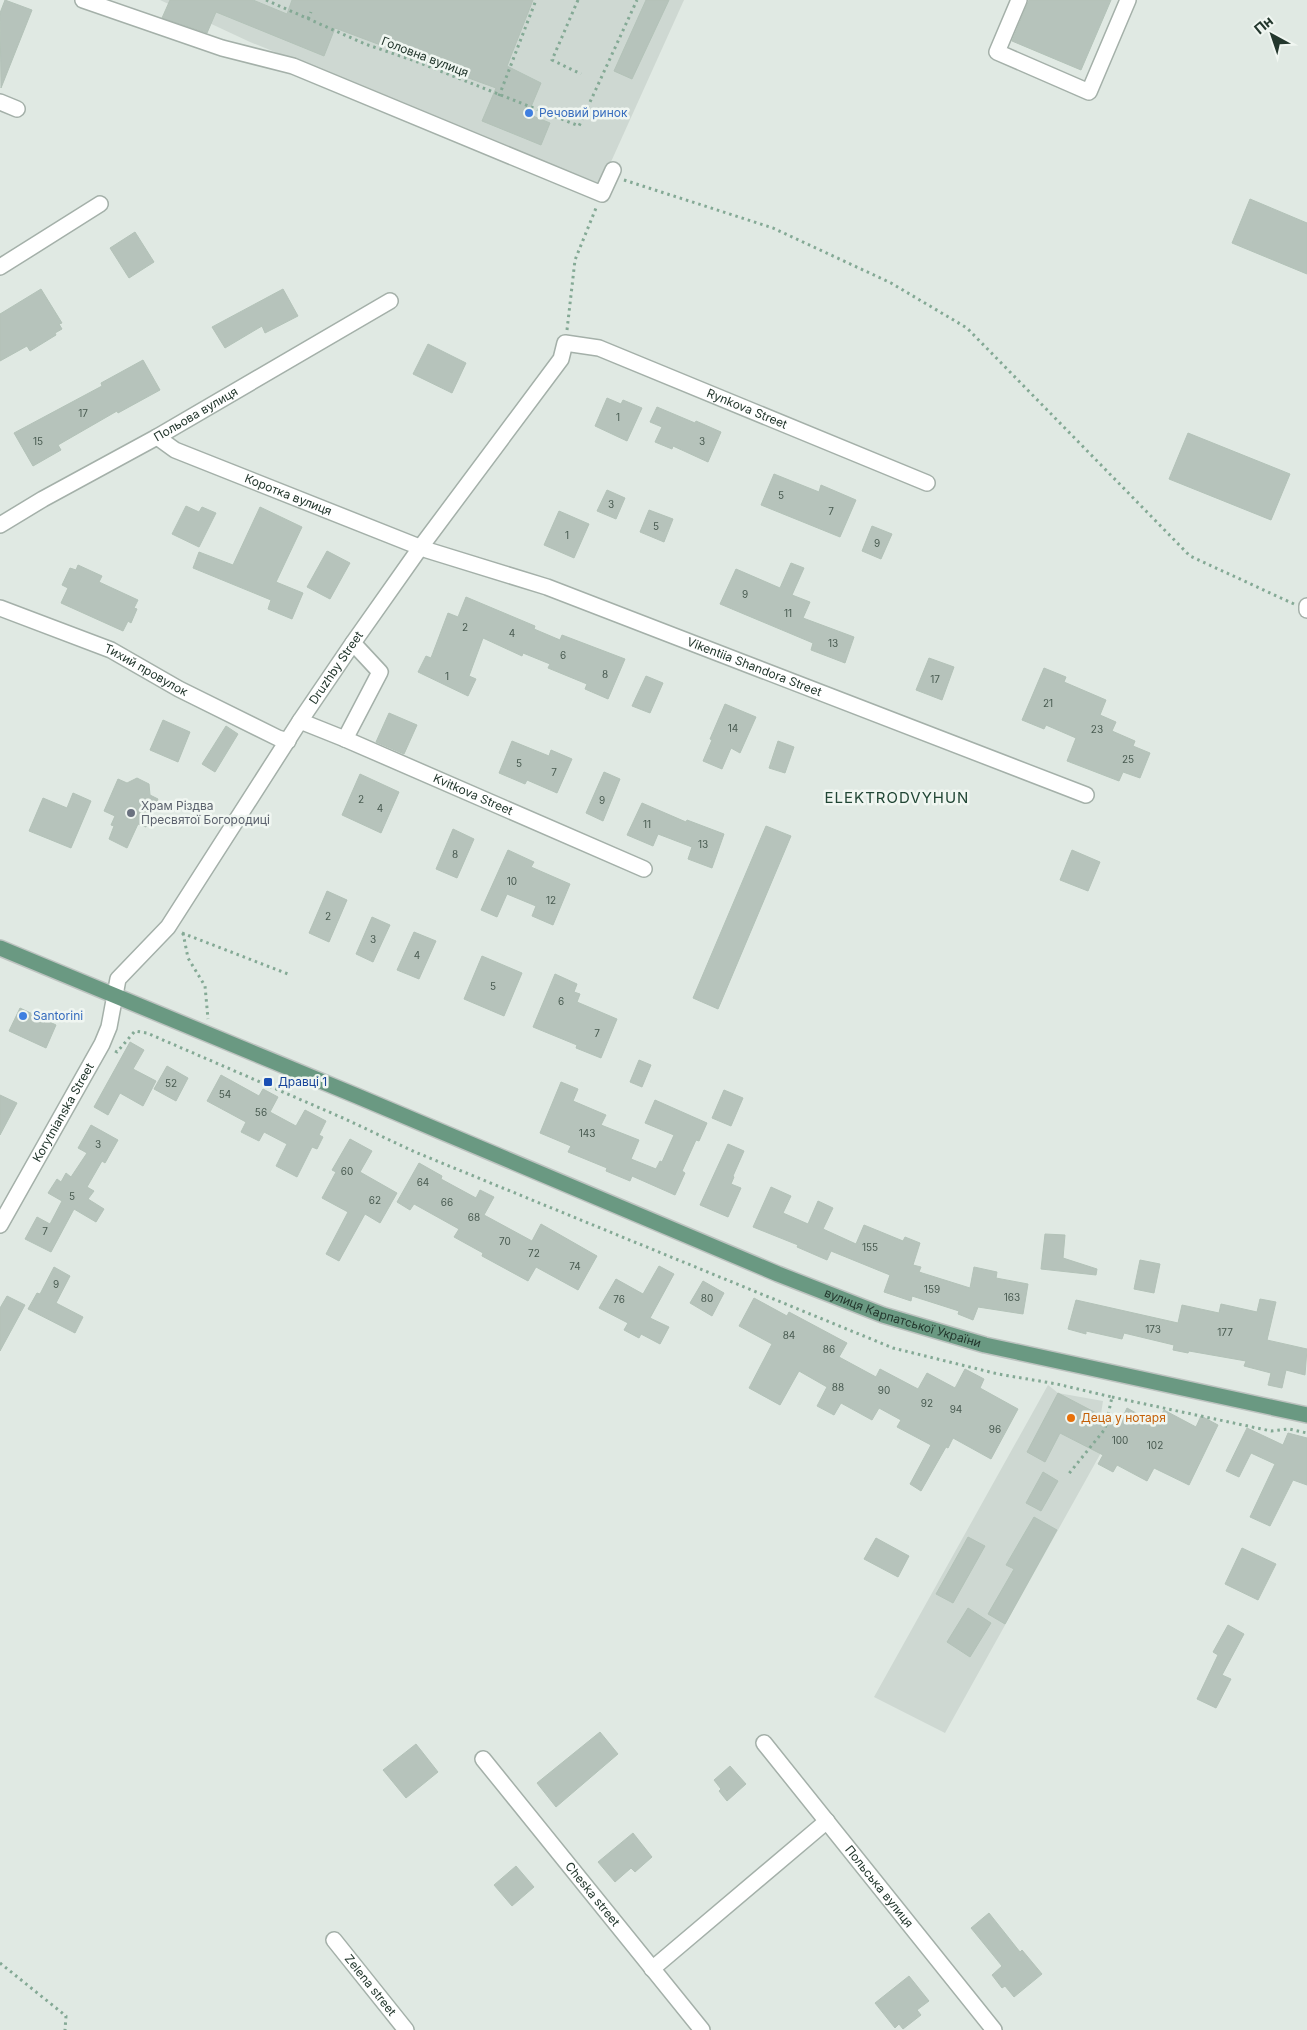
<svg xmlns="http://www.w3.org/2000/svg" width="1307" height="2030" font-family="Inter,sans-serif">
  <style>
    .built { fill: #ced8d2 }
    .building { fill: #b6c3bb; stroke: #b3c2b8 }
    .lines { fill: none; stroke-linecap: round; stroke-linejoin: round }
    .minor-casing { stroke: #a4b0a9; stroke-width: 18 }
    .major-casing { stroke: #bdc3c0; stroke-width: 18 }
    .path { stroke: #84a995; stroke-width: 3; stroke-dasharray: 2.5 4; stroke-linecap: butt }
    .minor { stroke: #fff; stroke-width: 15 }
    .major { stroke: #6a9982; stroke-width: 15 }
    .shop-dot { fill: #3f7fe0; stroke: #f0f6f1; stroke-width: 2 }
    .worship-dot { fill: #6b7280; stroke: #f0f6f1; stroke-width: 2 }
    .transit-dot { fill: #1a4fb4; stroke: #f0f6f1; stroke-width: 2 }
    .food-dot { fill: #e8710a; stroke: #f0f6f1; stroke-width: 2 }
    .labels { text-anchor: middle; stroke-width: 5; stroke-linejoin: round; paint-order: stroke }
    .number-label { font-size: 10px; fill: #485a50 }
    .street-label { font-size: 12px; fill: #23372d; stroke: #f0f6f1 }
    .shop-label { font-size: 12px; fill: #366cbe; stroke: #f0f6f1; text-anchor: start }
    .worship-label { font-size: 12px; fill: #5b616d; stroke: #f0f6f1; text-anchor: start }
    .transit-label { font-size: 12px; fill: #164399; stroke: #f0f6f1; text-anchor: start }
    .food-label { font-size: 12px; fill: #c56008; stroke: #f0f6f1; text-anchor: start }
    .quarter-label { font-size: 15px; letter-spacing: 1px; fill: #214635; stroke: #f0f6f1 }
  </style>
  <rect width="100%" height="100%" fill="#e0e9e3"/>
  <g class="built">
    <path d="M160 0H684L601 184 250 42Z"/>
    <path d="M1048 1385 1058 1393 1103 1401 1099 1427 1112 1433 945 1733 874 1697Z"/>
  </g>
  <g class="building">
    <path d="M5 0 32 10 1 88 0 13Z"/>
    <path d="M170 0H253L287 14 292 0H533L507 66 541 83 528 114 550 123 541 145 482 121 496 88 474 80 335 28 324 56 216 12 207 33 162 18Z"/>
    <path d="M646 0H669L632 79 614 71Z"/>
    <path d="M1029 0H1111L1081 70 1012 41Z"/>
    <path d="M1250 199 1307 223V274L1232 243Z"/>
    <path d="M135 232 154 262 129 278 110 248Z"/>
    <path d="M41 289 62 323 59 324 62 329 55 333 56 335 30 351 27 346 0 361V314Z"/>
    <path d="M283 289 298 316 265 333 262 326 225 348 212 327Z"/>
    <path d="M428 344 466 363 452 393 413 374Z"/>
    <path d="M143 360 160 390 118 413 117 411 58 445 61 450 33 466 14 433 102 386 101 383Z"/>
    <path d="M607 398 621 404 623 400 642 408 627 441 595 426Z"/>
    <path d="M657 407 695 423 696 421 721 432 708 462 673 446 672 449 655 442 662 427 650 422Z"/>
    <path d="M1188 433 1290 474 1271 520 1169 479Z"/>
    <path d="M774 474 819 492 821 485 856 500 840 537 761 505Z"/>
    <path d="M607 490 625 498 616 519 597 511Z"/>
    <path d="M186 506 199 512 202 507 216 513 199 547 172 534Z"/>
    <path d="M260 507 302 527 276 582 303 593 292 619 268 609 271 600 193 568 199 552 233 565Z"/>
    <path d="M649 510 673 519 664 542 640 532Z"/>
    <path d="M559 511 589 524 574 558 544 545Z"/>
    <path d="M872 526 892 534 881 559 862 551Z"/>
    <path d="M327 551 350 563 330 599 307 587Z"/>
    <path d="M791 563 804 568 792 595 810 602 803 618 854 637 845 663 811 650 813 643 720 604 736 569 780 588Z"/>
    <path d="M78 565 102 576 99 582 138 600 134 608 137 609 131 623 128 621 123 631 61 603 68 588 62 585 70 568 76 570Z"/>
    <path d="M466 597 535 626 534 629 560 640 562 635 625 659 608 699 585 689 587 684 548 668 550 664 523 653 522 656 483 638 469 676 476 679 468 696 418 672 426 656 431 658 448 613 458 617Z"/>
    <path d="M929 658 954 667 942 700 916 690Z"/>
    <path d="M1044 668 1066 677 1064 682 1106 700 1100 715 1116 722 1112 731 1135 741 1133 746 1150 753 1140 778 1123 772 1119 781 1067 761 1076 738 1046 725 1044 729 1022 720Z"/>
    <path d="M646 676 663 683 650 713 632 706Z"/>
    <path d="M725 704 756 717 740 753 731 748 722 769 703 761 712 740 710 739Z"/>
    <path d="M389 713 417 725 404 754 376 742Z"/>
    <path d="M163 720 190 732 178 762 150 750Z"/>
    <path d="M226 726 238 734 215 772 202 764Z"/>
    <path d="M512 741 549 756 551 750 572 759 557 793 527 780 525 784 499 773Z"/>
    <path d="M778 741 794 747 785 773 769 768Z"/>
    <path d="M604 772 620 779 603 821 586 813Z"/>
    <path d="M360 774 399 792 381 833 342 815Z"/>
    <path d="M137 778 149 784 150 795 158 799 146 827 138 824 127 848 109 839 114 826 111 825 115 816 104 811 118 779 127 783Z"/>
    <path d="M73 793 91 801 71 848 29 831 43 798 67 808Z"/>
    <path d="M642 803 686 822 687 820 724 834 712 868 688 859 692 847 658 834 653 846 627 835Z"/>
    <path d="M766 826 791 836 718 1009 693 998Z"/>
    <path d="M453 829 474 839 457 878 436 869Z"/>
    <path d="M508 850 534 862 531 867 570 884 553 925 532 916 536 906 507 894 497 917 481 910Z"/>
    <path d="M1072 850 1100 862 1088 891 1060 880Z"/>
    <path d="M327 891 347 900 329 942 309 933Z"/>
    <path d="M372 917 390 925 373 962 356 954Z"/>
    <path d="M414 932 436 941 419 979 397 970Z"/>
    <path d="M482 956 522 973 504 1016 464 999Z"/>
    <path d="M555 974 577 984 574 992 580 994 577 1002 617 1019 601 1058 576 1048 577 1045 533 1027Z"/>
    <path d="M20 1008 56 1025 46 1048 9 1031Z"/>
    <path d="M130 1042 144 1050 133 1069 156 1081 143 1106 120 1093 108 1115 94 1107Z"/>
    <path d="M639 1060 651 1065 642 1087 630 1082Z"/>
    <path d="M167 1066 188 1078 176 1101 154 1089Z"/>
    <path d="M221 1075 259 1096 263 1089 278 1097 270 1112 296 1126 305 1110 326 1121 319 1135 323 1137 317 1149 312 1147 297 1177 276 1166 287 1144 264 1132 259 1141 241 1132 246 1122 207 1101Z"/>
    <path d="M561 1082 578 1089 573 1101 606 1115 601 1125 639 1140 631 1159 656 1169 660 1161 662 1162 674 1135 645 1123 655 1100 707 1123 699 1141 696 1140 682 1171 685 1173 675 1195 632 1176 630 1181 606 1171 607 1168 568 1152 571 1146 540 1133Z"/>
    <path d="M724 1090 743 1098 731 1126 712 1118Z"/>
    <path d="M0 1095 17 1103 0 1135Z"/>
    <path d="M91 1125 118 1140 105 1163 102 1161 87 1187 94 1191 88 1199 104 1209 96 1222 74 1209 51 1252 25 1239 37 1217 50 1224 62 1201 48 1193 57 1179 61 1182 66 1173 71 1177 87 1153 78 1148Z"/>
    <path d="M350 1139 372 1151 360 1172 397 1193 380 1223 365 1214 339 1261 326 1254 348 1212 322 1198 336 1172 332 1170Z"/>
    <path d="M728 1144 744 1151 733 1176 734 1177 731 1184 741 1188 728 1217 700 1205Z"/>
    <path d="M419 1163 442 1176 441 1179 476 1198 480 1190 494 1197 484 1215 532 1241 541 1224 597 1256 578 1290 536 1267 528 1281 482 1256 483 1253 454 1237 459 1229 414 1204 410 1210 397 1202Z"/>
    <path d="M771 1187 791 1196 783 1213 808 1224 818 1201 833 1208 823 1229 856 1244 864 1225 903 1241 905 1237 920 1243 913 1265 921 1267 919 1272 970 1288 974 1267 997 1272 996 1278 1028 1284 1023 1314 978 1307 973 1320 958 1314 959 1311 912 1296 911 1301 884 1292 890 1275 831 1251 827 1260 797 1247 798 1245 753 1227Z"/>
    <path d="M1045 1234 1065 1235 1063 1258 1097 1269 1096 1275 1041 1269Z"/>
    <path d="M1140 1260 1160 1264 1154 1293 1134 1289Z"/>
    <path d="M659 1266 674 1274 650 1318 669 1327 660 1344 641 1334 639 1338 624 1330 628 1323 599 1308 616 1279 643 1294Z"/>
    <path d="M54 1267 70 1276 56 1303 83 1317 75 1333 28 1309 37 1293 40 1294Z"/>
    <path d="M703 1281 724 1293 712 1316 690 1303Z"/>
    <path d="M7 1296 25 1305 0 1351V1308Z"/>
    <path d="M754 1298 787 1316 789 1312 847 1343 839 1357 876 1377 880 1369 918 1389 927 1373 955 1388 965 1369 984 1379 980 1388 1018 1409 991 1459 953 1438 948 1448 946 1447 921 1491 910 1484 931 1445 897 1427 901 1420 879 1408 872 1420 841 1403 834 1415 817 1406 827 1387 799 1371 780 1405 749 1388 772 1344 739 1326Z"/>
    <path d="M1260 1299 1276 1302 1267 1340 1307 1349 1305 1375 1286 1370 1282 1388 1268 1385 1271 1373 1244 1366 1246 1361 1189 1351 1188 1353 1173 1350 1174 1345 1124 1333 1122 1339 1086 1331V1334L1068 1329 1076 1300 1178 1323 1182 1305 1219 1313 1221 1304 1257 1312Z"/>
    <path d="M1058 1393 1119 1425 1127 1408 1156 1424 1164 1410 1196 1427 1201 1416 1218 1425 1189 1485 1154 1468 1147 1481 1117 1465 1113 1472 1098 1464 1103 1455 1060 1433 1045 1462 1027 1452Z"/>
    <path d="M1247 1428 1283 1445 1288 1433 1307 1438V1485L1293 1480 1270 1526 1250 1517 1275 1464 1251 1453 1239 1477 1226 1471Z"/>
    <path d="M1043 1472 1058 1481 1041 1511 1026 1503Z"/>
    <path d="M1034 1517 1057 1530 1005 1624 988 1614 1014 1569 1006 1565Z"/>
    <path d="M968 1537 985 1546 953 1603 936 1594Z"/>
    <path d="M876 1538 909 1556 898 1577 864 1559Z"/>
    <path d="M1242 1548 1276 1564 1258 1600 1225 1584Z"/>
    <path d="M968 1608 991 1623 970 1657 947 1642Z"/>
    <path d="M1228 1625 1244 1634 1222 1675 1231 1679 1216 1708 1197 1699 1218 1655 1213 1652Z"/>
    <path d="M600 1732 618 1754 556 1807 537 1783Z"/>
    <path d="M416 1744 438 1772 406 1798 383 1770Z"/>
    <path d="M730 1766 746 1784 727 1801 719 1791 721 1789 714 1780Z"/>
    <path d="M633 1833 652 1857 635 1872 631 1868 615 1882 598 1862Z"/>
    <path d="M516 1866 534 1887 512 1906 494 1885Z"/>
    <path d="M989 1913 1020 1952 1022 1950 1042 1974 1014 1997 1005 1986 1002 1988 992 1975 1002 1966 971 1928Z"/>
    <path d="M909 1976 929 2001 917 2010 921 2015 903 2029 899 2024 895 2028 875 2003Z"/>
  </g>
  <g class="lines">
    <defs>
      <g id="minor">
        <path d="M83 0 222 48 293 66 602 194 613 170"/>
        <path d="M1019 0 997 52 1089 92 1128 0"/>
        <path d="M0 102 17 109"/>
        <path d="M0 267 100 204"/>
        <path id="s1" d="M157 437 175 450 427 550 547 587 1086 795"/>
        <path id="s2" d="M0 525 43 499 157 437 390 301"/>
        <path d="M1307 606V610"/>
        <path id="s3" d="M0 608 111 650 179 689 278 738 288 741"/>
        <path id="s4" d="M300 721 345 739 644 869"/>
        <path d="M345 739 380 672 353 643"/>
        <path id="s5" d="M0 1225 102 1044 109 1027 118 979 168 927 300 721 353 643 420 548 561 359 565 343 599 348 927 483"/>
        <path id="s6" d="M764 1743 994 2030"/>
        <path id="s7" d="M483 1759 702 2030"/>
        <path id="s8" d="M334 1940 406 2030"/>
        <path d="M652 1969 827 1821"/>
      </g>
      <g id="major">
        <path id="s9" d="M0 948 357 1096 778 1274 883 1315 985 1345 1307 1415"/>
      </g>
    </defs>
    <use href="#minor" class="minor-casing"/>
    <use href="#major" class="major-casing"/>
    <g class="path">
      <path d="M266 0 365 44 415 61 579 126 637 0"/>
      <path d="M578 0 552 60 581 74"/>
      <path d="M308 19 311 12"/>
      <path d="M499 96 536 0"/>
      <path d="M624 180 773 228 891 283 967 328 1190 556 1294 604"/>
      <path d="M567 330 575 260 596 208"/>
      <path d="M182 933 288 974"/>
      <path d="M183 933 188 958 205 986 208 1019"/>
      <path d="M115 1051 117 1052 135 1031 147 1033 343 1118 415 1152 893 1348 998 1374 1057 1384 1112 1397 1105 1429 1067 1476"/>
      <path d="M1112 1397 1271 1431 1289 1429 1307 1433"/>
      <path d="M0 1963 66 2016 65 2030"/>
    </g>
    <use href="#minor" class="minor"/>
    <use href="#major" class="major"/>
  </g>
  <g class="shop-dot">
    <circle cx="529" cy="113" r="5"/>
    <circle cx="23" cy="1016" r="5"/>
  </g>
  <circle class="worship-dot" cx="131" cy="813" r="5"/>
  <rect class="transit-dot" x="263" y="1077" width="10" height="10" rx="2.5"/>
  <circle class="food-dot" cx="1071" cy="1418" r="5"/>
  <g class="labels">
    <g class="number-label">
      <text x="83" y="417">17</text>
      <text x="618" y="421">1</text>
      <text x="38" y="445">15</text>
      <text x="702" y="445">3</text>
      <text x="781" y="499">5</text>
      <text x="611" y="508">3</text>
      <text x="831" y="515">7</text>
      <text x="656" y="530">5</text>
      <text x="567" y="539">1</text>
      <text x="877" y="547">9</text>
      <text x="745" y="598">9</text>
      <text x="788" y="617">11</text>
      <text x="465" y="631">2</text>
      <text x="512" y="637">4</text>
      <text x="833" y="647">13</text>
      <text x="563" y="659">6</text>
      <text x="605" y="678">8</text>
      <text x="447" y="680">1</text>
      <text x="935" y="683">17</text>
      <text x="1048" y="707">21</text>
      <text x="733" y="732">14</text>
      <text x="1097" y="733">23</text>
      <text x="1128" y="763">25</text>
      <text x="519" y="767">5</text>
      <text x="554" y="776">7</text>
      <text x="361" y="803">2</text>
      <text x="602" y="804">9</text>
      <text x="380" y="812">4</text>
      <text x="647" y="828">11</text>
      <text x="703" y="848">13</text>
      <text x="455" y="858">8</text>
      <text x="512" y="885">10</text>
      <text x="551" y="904">12</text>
      <text x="328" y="920">2</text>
      <text x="373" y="943">3</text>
      <text x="417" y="959">4</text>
      <text x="493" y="990">5</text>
      <text x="561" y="1005">6</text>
      <text x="597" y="1037">7</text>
      <text x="171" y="1087">52</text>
      <text x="225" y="1098">54</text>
      <text x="261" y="1116">56</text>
      <text x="587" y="1137">143</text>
      <text x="98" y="1148">3</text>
      <text x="347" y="1175">60</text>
      <text x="423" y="1186">64</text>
      <text x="72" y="1200">5</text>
      <text x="375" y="1204">62</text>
      <text x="447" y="1206">66</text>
      <text x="474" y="1221">68</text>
      <text x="45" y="1235">7</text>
      <text x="505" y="1245">70</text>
      <text x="870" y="1251">155</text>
      <text x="534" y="1257">72</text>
      <text x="575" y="1270">74</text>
      <text x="56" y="1288">9</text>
      <text x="932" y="1293">159</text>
      <text x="1012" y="1301">163</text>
      <text x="707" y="1302">80</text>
      <text x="619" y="1303">76</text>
      <text x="1153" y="1333">173</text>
      <text x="1225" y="1336">177</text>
      <text x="789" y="1339">84</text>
      <text x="829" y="1353">86</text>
      <text x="838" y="1391">88</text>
      <text x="884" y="1394">90</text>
      <text x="927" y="1407">92</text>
      <text x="956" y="1413">94</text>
      <text x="995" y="1433">96</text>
      <text x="1120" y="1444">100</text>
      <text x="1155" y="1449">102</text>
    </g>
    <g class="street-label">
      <text transform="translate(425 57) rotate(21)" y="4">Головна вулиця</text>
      <text dy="4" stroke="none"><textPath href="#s5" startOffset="1249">Rynkova Street</textPath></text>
      <text dy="4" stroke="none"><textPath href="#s2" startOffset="225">Польова вулиця</textPath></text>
      <text dy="4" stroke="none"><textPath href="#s1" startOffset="144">Коротка вулиця</textPath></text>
      <text dy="4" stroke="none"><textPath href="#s1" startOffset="641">Vikentiia Shandora Street</textPath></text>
      <text dy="4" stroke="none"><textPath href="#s5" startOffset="656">Druzhby Street</textPath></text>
      <text dy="4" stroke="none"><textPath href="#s3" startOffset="159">Тихий провулок</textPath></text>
      <text dy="4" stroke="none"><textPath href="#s4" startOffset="188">Kvitkova Street</textPath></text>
      <text dy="4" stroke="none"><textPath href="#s5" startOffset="129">Korytnianska Street</textPath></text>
      <text dy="4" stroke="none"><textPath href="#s9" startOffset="976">вулиця Карпатської України</textPath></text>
      <text dy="4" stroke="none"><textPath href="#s6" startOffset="184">Польська вулиця</textPath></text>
      <text dy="4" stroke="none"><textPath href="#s7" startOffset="174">Cheska street</textPath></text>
      <text dy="4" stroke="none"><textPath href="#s8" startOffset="58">Zelena street</textPath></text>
    </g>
    <g class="shop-label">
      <text x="539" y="117">Речовий ринок</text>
      <text x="33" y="1020">Santorini</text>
    </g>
    <g class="worship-label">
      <text x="141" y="810">Храм Різдва<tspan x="141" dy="14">Пресвятої Богородиці</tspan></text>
    </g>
    <g class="transit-label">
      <text x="278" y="1086">Дравці 1</text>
    </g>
    <g class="food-label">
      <text x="1081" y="1422">Деца у нотаря</text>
    </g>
    <g class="quarter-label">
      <text x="897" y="803">ELEKTRODVYHUN</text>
    </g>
  </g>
  <g transform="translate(1272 35) rotate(320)" stroke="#f0f6f1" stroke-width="4" paint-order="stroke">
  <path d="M0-4L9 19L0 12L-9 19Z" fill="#23372d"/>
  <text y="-8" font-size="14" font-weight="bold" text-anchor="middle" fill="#23372d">Пн</text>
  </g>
</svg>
